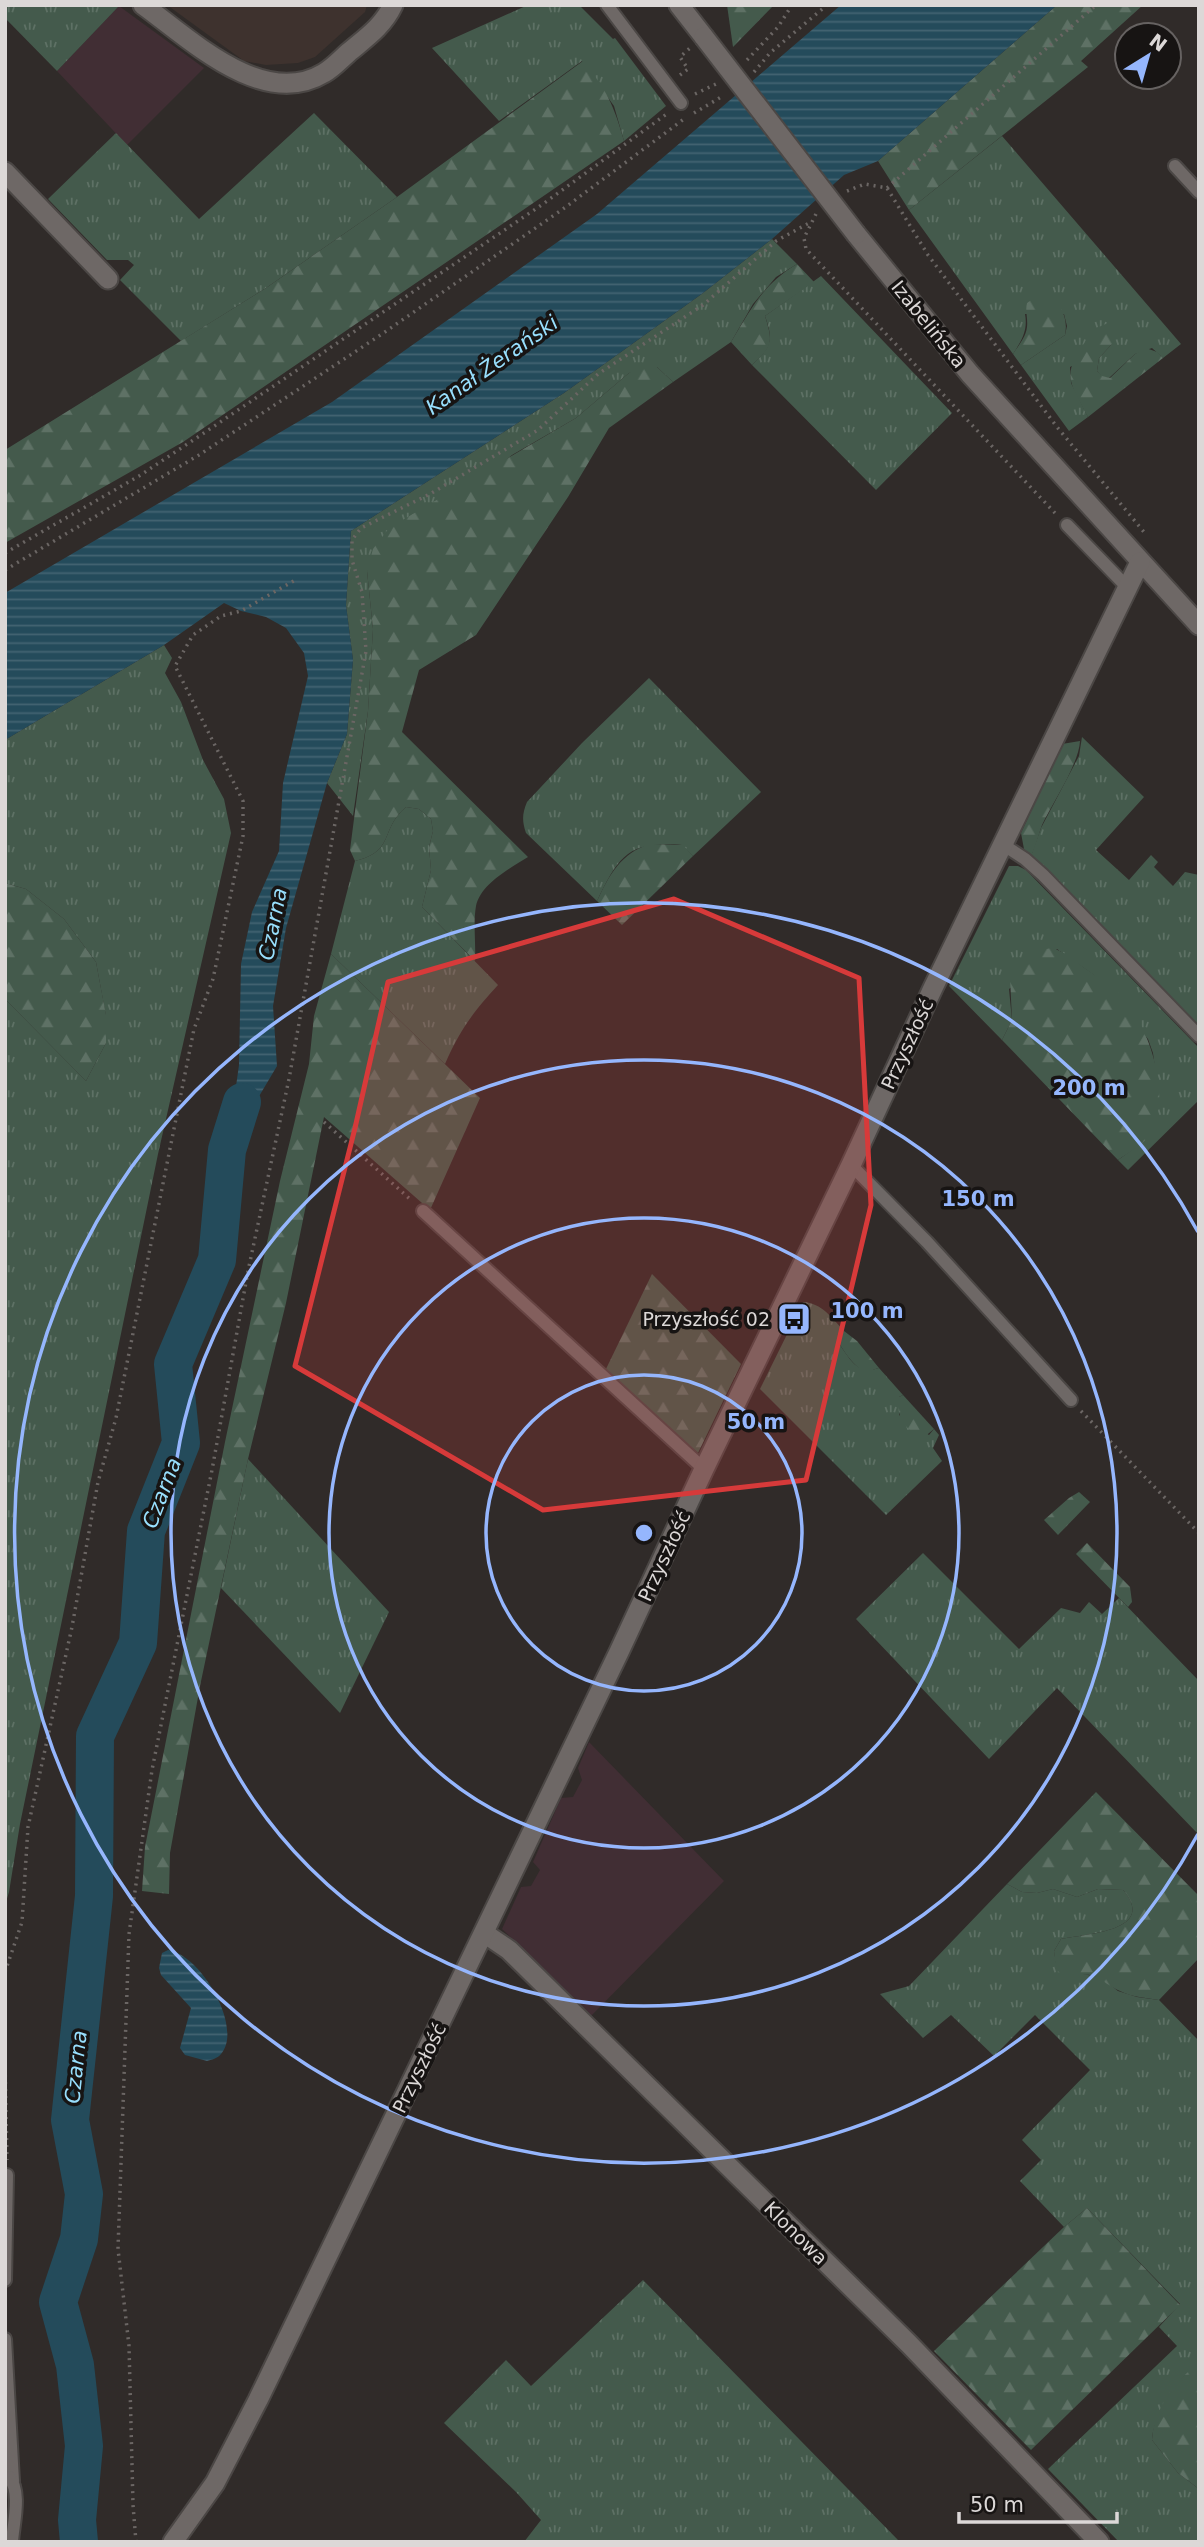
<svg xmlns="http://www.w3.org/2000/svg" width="1204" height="2547" font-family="'DejaVu Sans',sans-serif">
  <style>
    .commercial { fill: #412e34 }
    .built { fill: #3e322e }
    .grass { fill: url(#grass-tufts) }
    .forest { fill: url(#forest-firs) }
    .water { fill: url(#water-rules) }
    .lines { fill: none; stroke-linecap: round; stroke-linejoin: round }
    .river { stroke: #244b5b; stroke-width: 38 }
    .service-casing { stroke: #4b4745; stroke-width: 16 }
    .minor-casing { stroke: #4b4745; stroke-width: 23 }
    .tertiary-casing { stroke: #4b4745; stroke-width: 23 }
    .path { stroke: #6b6664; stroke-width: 3.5; stroke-dasharray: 2 5; stroke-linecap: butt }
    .service { stroke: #6e6866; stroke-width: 12 }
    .minor { stroke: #6e6866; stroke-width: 19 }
    .tertiary { stroke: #6e6866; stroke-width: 19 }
    .tertiary-bridge-casing { stroke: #4b4745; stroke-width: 23; stroke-linecap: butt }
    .tertiary-bridge { stroke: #6e6866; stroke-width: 19 }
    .marked { fill: #d73a3a; fill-opacity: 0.2; stroke: #d73a3a; stroke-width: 5; stroke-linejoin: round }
    .ring { fill: none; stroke: #95b6fd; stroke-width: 3.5 }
    .labels { text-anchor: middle; stroke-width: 7; stroke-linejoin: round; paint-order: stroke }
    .street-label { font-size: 19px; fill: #dcd8d7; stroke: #171413 }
    .poi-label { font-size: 19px; fill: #dcd8d7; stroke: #171413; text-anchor: end }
    .water-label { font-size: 21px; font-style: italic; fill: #98dffd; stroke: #171413 }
    .centre { fill: #95b6fd; stroke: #171413; stroke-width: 3.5 }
    .ring-label { font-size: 21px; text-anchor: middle; font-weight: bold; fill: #95b6fd; stroke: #171413; stroke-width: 7; stroke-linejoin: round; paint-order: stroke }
  </style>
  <defs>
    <pattern id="grass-tufts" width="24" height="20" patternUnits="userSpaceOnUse" patternTransform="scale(1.75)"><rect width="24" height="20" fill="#445a4c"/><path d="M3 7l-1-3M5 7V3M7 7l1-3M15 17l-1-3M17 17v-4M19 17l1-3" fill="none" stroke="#5e7165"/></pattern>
    <pattern id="forest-firs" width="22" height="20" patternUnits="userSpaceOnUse" patternTransform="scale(1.75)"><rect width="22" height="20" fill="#445a4c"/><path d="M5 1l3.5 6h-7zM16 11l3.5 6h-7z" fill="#5e7165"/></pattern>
    <pattern id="water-rules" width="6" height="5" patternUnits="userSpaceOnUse" patternTransform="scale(1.75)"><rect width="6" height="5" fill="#244b5b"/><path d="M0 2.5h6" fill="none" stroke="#436472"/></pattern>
  </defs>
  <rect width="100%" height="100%" fill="#302b29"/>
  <g class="commercial">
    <path d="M119 6 204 68 127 145 57 71Z"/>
    <path d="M589 1742 724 1881 591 2016 502 1929 521 1887 531 1886 540 1870 533 1862 561 1798 573 1797 582 1780 578 1768Z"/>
  </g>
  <path class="built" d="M167 5H367L365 12 315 57 298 63 266 65 244 61Z"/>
  <g class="grass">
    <path d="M5 5H119V6L57 71 5 18Z"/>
    <path d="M528 5H579L613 39 615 38 666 106 624 141 614 106 582 61 499 121 432 48Z"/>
    <path d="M314 113 397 197 266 288 181 341 120 280 134 265 128 260H107L48 199 116 133 199 219Z"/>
    <path d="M1002 136 1181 344 1163 358 1152 348 1135 354 1109 378 1102 377 1097 371 1099 358 1112 344 1070 367 1071 383 1088 417 1069 431 1021 365 1065 335 1067 326 1064 314H1025C1028 330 1022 340 1013 354L909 210Z"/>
    <path d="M772 239 797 264 776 277 753 304 731 342 673 382 657 367 629 373 576 418 512 455 367 571 373 629 368 711 353 816 327 783 347 734 353 660 346 605 351 531 564 393 703 293Z"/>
    <path d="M821 276 952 413 876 490 752 365C771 347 774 341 765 316Z"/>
    <path d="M164 645 172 658 165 673 181 702 203 760 224 799 231 833 158 1154 20 1824 9 1892 5 1905V999L86 1081 106 1043V1016L96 962 64 919 26 889 5 883V740Z"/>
    <path d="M649 678 761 792 693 856 682 845C629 841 619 855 597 901L526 833C522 821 522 814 527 802L582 743Z"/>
    <path d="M1082 737 1144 797 1096 850 1129 880 1151 855 1158 862 1154 867 1173 886 1185 872 1199 875V1025L1031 856 1041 828 1079 756Z"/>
    <path d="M406 807 419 809 431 819 433 831 429 847 431 870 422 907 498 985C473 1012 460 1030 445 1064L331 954 355 861C396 851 379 830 406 807Z"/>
    <path d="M1009 866H1018L1026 870 1199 1048V1100L1128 1170 1118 1160 1139 1145 1159 1096 1153 1053 1148 1039 1094 975 1057 949 1009 989 1012 1020 1002 1040 949 986Z"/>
    <path d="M803 1302C822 1303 832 1318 844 1331L837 1335V1341C850 1358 856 1376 879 1368L903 1395 899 1397V1415L929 1435 934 1429 939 1435 933 1448 942 1461 886 1515 760 1389Z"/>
    <path d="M248 1459 389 1612 340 1713 221 1588Z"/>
    <path d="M923 1553 1019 1649 1061 1608 1080 1613 1089 1602 1102 1614 1119 1598 1199 1681V1835L1057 1688 989 1759 856 1619Z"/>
    <path d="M1007 1884 1022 1892 1037 1893 1053 1889 1077 1897 1098 1889 1123 1890C1158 1931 1087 1934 1061 1939L1054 1951 1057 1970 1100 1977 1118 1991 1137 1997 1159 2000 1199 2041V2366C1179 2372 1152 2420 1152 2440L1178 2473 1199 2489V2542H1119L1048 2469 1177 2346 1159 2327 1180 2304 1087 2208 1064 2227 1020 2181 1041 2160 1022 2140 1090 2070 1035 2015 994 2056 951 2015 923 2038 880 1994 909 1986Z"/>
    <path d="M643 2280 898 2540 897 2542H524L541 2520 516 2492 444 2423 506 2360 531 2386Z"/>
  </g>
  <g class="forest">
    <path d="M727 5H774L733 47Z"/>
    <path d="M1057 5H1143L1081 61 1088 67 909 210 878 161Z"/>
    <path d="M583 61C606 89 614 105 624 141L183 442 5 543V450L266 288 397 197Z"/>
    <path d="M797 264 814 282 765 316C773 342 773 346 752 365L731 342C752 308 762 285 797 264Z"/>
    <path d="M1037 296C1059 296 1069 316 1065 335L1021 365 1013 354C1018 346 1026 337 1027 327 1028 319 1025 311 1027 303Z"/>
    <path d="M1110 323 1115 326 1117 331 1112 344 1099 358 1097 371 1102 376 1110 378 1135 354 1146 348 1157 352 1163 358 1088 417C1070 383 1061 375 1085 342 1092 332 1098 325 1110 323Z"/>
    <path d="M644 364 657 367 673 382 609 428 568 497 476 635 419 670 402 732 528 857C511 868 481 883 476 906 473 923 476 943 475 961L422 907 431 870 429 847 433 831 431 819 419 809 406 807C379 830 396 851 355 861L350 850 368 711 373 629 367 571 373 549 389 528 576 418 629 373Z"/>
    <path d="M1080 741C1079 764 1053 802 1042 825 1038 836 1036 846 1031 856L1024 849 1021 833 1062 744Z"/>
    <path d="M650 844 683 845 693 856 622 925 597 901C609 875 621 853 650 844Z"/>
    <path d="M5 883 26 889 64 919 96 962 106 1015V1043L86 1081 5 999Z"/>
    <path d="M1051 948C1066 951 1079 965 1092 973 1103 982 1117 988 1126 1000 1150 1032 1174 1100 1148 1137 1141 1146 1128 1153 1118 1160L1002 1040 1012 1020 1010 977 1017 964 1029 953Z"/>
    <path d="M331 954 480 1098 430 1210 324 1117 286 1303 248 1459 200 1686 170 1853 169 1894 142 1891 145 1847 225 1442 280 1181 309 1064 314 1016Z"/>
    <path d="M652 1274 741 1364 698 1453 605 1371Z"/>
    <path d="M844 1331 857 1341 879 1368C878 1368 869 1371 868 1372 857 1372 838 1345 836 1335Z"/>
    <path d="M903 1395 934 1429 923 1438C905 1431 895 1415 899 1397Z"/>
    <path d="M1079 1492 1090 1502 1058 1535 1044 1520 1069 1498Z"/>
    <path d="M1087 1543 1130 1587 1132 1602 1128 1607 1076 1554Z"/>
    <path d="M1096 1792 1199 1896V1958L1159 2000C1146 1998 1132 1997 1120 1991 1096 1980 1099 1969 1068 1978L1056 1970 1054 1951 1061 1939C1087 1934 1158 1931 1123 1890L1098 1889 1077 1897 1053 1889 1037 1893 1022 1892 1007 1884Z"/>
    <path d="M1087 2208 1180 2305 1031 2450 934 2351 1064 2227Z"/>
    <path d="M1195 2366H1199V2489L1178 2473 1152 2440C1153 2412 1173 2383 1195 2366Z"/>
  </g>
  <g class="water">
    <path d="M841 5H1057L878 161 844 175 772 239 703 293 564 393 351 531 346 605 353 660 347 734 327 783 286 928 273 1006 277 1066 227 1150 239 1065 241 964 252 912 279 851 283 783 308 676 304 653 286 628 266 617 241 611 224 603 164 645 5 740V593L332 402 597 214Z"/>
    <path d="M168 1950C200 1954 244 2027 221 2054 218 2058 211 2060 207 2061L185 2055 180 2048 191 2008 161 1975 159 1968 162 1953Z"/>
  </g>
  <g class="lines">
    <path class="river" d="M79 2542 77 2520 84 2446 75 2365 58 2302 79 2239 84 2194 70 2120 94 1896 95 1736 138 1643 146 1531 181 1443 173 1364 217 1260 227 1150 242 1102"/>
    <defs>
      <g id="service">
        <path d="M607 5 681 103"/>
        <path d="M1175 166 1199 192"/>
        <path d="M1067 525 1128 588"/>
        <path d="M1002 844 1025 859 1043 875 1199 1036"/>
        <path d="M851 1165 927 1242 1071 1400"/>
        <path d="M423 1211 704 1469"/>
        <path d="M5 2280 7 2175"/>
        <path d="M5 2339 13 2481"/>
        <path d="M9 2477C22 2492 13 2524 12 2542"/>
      </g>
      <g id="minor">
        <path d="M143 5C190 39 263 110 324 73 333 68 341 59 349 52 367 37 383 26 393 5"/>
        <path d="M5 172 108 279"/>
        <path d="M484 1933 509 1950 909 2344 1099 2542"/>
      </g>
      <g id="tertiary">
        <path d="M679 5 704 37"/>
        <path d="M856 234 970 374 1199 625"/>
        <path d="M173 2542 215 2483 258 2400 619 1652 704 1469 851 1165 933 988 1140 562"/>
      </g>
    </defs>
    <use href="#service" class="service-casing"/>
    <use href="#minor" class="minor-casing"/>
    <use href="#tertiary" class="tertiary-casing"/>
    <g class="path">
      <path d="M747 60 778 27 792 5"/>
      <path d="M754 72 770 53 827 5"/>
      <path d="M680 75 688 69 680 57 690 48"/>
      <path d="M695 94 716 84"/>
      <path d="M694 113 723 96"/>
      <path d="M887 188 1096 5"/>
      <path d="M847 191 865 184 887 188 928 255 1057 427 1144 532"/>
      <path d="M816 214 804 238 806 249 1055 513"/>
      <path d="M5 553 139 476 204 433 543 204 668 113"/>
      <path d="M5 570 199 455 382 334 563 209 684 119"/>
      <path d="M324 1122 411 1200"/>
      <path d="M1081 1411 1199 1533"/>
      <path d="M5 1972 22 1922 28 1827 72 1627 98 1482 116 1418 194 1029 213 979 243 836V801L175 666 193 635 221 616 241 611 297 579"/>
      <path d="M5 2061 7 2160"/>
      <path d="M136 2542 133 2505 129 2346 118 2249 129 1934 152 1770 212 1470 248 1271 289 1079 366 651 362 592 352 560V540L361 528 430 494 538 430 598 374 703 305 776 241 811 222"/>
    </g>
    <use href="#service" class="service"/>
    <use href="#minor" class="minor"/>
    <use href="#tertiary" class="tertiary"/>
    <defs>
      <path id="tertiary-bridge" d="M704 37 856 234"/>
    </defs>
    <use href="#tertiary-bridge" class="tertiary-bridge-casing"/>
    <use href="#tertiary-bridge" class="tertiary-bridge"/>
  </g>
  <path class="marked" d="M674 899 859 978 871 1205 806 1480 543 1510 295 1366 355 1128 388 982Z"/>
  <g class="ring">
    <circle cx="644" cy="1533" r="158"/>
    <circle cx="644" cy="1533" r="315"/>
    <circle cx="644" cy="1533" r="473"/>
    <path d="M1198 1834A630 630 0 1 1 1198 1232"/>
  </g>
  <defs>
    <symbol id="bus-square" viewBox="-11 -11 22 22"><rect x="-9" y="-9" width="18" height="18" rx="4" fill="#95b6fd" stroke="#171413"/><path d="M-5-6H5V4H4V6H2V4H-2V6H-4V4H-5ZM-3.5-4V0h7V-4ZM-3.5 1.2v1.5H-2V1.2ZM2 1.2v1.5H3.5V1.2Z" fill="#111"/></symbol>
  </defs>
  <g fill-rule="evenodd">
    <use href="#bus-square" x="775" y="1300" width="38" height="38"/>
  </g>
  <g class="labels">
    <g class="street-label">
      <text transform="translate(929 324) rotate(51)" y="7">Izabelińska</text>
      <text transform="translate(907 1044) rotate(-65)" y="7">Przyszłość</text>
      <text transform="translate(664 1556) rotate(-65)" y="7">Przyszłość</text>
      <text transform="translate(419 2068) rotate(-64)" y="7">Przyszłość</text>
      <text transform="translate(796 2233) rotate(45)" y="7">Klonowa</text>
    </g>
    <g class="poi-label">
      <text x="770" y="1326">Przyszłość 02</text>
    </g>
    <g class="water-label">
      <text transform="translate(492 365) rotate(-35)" y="7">Kanał Żerański</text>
      <text transform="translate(273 924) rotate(-79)" y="7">Czarna</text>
      <text transform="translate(162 1493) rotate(-69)" y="7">Czarna</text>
      <text transform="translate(76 2067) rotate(-84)" y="7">Czarna</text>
    </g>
  </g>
  <circle cx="644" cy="1533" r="10" class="centre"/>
  <g class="ring-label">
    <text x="1089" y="1095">200 m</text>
    <text x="978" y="1206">150 m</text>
    <text x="867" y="1318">100 m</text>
    <text x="756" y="1429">50 m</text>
  </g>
  <rect width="1204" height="2547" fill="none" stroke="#dcd8d7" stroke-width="14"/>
  <g transform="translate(1148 56) rotate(37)"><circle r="33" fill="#171413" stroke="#666261" stroke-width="2"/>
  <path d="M0-5L12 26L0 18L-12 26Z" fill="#95b6fd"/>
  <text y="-10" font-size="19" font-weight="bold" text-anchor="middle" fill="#dcd8d7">N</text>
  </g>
  <path d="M959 2512v10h158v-10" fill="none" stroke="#dcd8d7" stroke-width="3.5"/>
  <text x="970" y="2512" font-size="21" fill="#dcd8d7" stroke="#171413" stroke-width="5" paint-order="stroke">50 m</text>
</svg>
